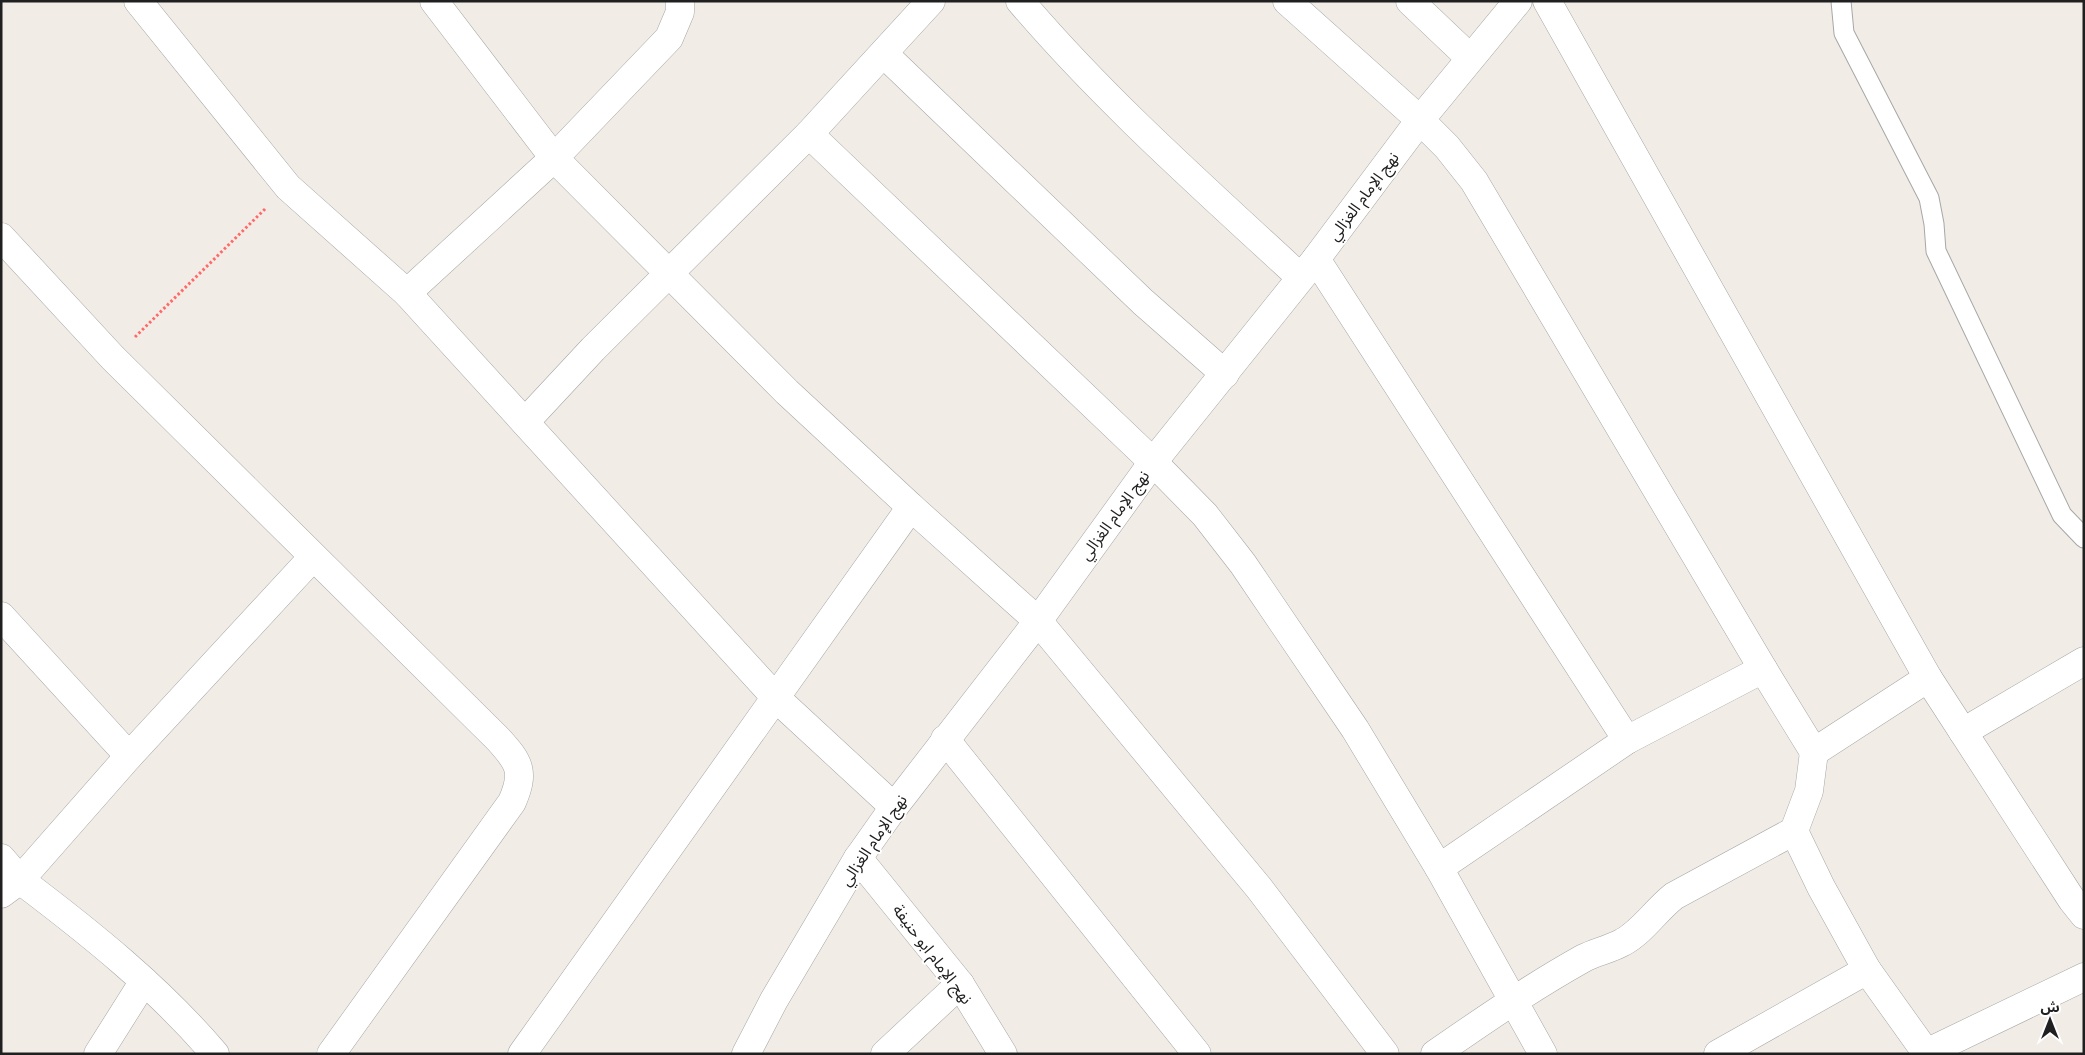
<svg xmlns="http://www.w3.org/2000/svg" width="2085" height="1055" font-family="Ubuntu,'Noto Sans Arabic',sans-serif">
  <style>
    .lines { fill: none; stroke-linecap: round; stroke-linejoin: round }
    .service-casing { stroke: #a7a7a7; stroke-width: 21 }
    .minor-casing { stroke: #a7a7a7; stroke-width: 29 }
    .path { stroke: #ff6969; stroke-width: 3; stroke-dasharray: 2.5 2.5; stroke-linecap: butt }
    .service { stroke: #fff; stroke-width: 19 }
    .minor { stroke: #fff; stroke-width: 28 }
    .labels { text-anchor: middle; stroke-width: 4; stroke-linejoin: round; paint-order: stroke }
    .street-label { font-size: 16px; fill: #202020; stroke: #fff }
  </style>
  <rect width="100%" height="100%" fill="#f1ece6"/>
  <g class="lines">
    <defs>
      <path id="service" d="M1841 1 1844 33 1929 198 1934 224 1936 251 2062 515 2084 538"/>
      <g id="minor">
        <path d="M138 1 288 187 407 293 776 698 894 807"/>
        <path d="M434 1 554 158 787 392 911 507 522 1054"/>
        <path d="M1020 1C1105 101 1204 188 1300 277"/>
        <path d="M1287 1 1420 120 1447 147 1474 181 1763 669 1814 752"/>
        <path d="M1410 1 1470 58"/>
        <path d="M1547 1 1928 678 2072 900 2084 915"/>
        <path d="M884 54 1143 302 1225 374"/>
        <path d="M809 134 1153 462 1205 515 1243 564 1355 729 1439 868 1543 1054"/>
        <path d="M1 237 113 358 498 739C520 763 525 772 512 802L331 1054"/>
        <path d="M1316 259 1627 740"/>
        <path d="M407 293 554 158 669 38 680 12V1"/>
        <path d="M525 422 593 349 809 134 931 1"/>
        <path d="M911 507 1038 621 1259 888 1385 1054"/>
        <path d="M1 616 129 756"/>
        <path d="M1963 732 2084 661"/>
        <path d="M945 739 1197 1054"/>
        <path d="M1794 831 1821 887 1867 970 1927 1054"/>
        <path d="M1 858 20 880 129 756 313 557"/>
        <path d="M858 858 960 984 1003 1054"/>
        <path d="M1439 868 1627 740 1763 669"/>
        <path d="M1 894 20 880C89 932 159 988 215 1054"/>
        <path d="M1926 1053 2084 977"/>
        <path d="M98 1054 144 981"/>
        <path d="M746 1054 774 1000 858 858 894 807 1038 621 1153 462 1316 259 1420 120 1518 1"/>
        <path d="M885 1054 960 984"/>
        <path d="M1435 1054C1484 1020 1532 987 1584 958 1596 952 1611 949 1623 942 1642 932 1656 910 1674 896L1794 831 1809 791 1814 752 1928 678"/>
        <path d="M1718 1054 1867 970"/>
      </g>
    </defs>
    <use href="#service" class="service-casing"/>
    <use href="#minor" class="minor-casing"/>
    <path class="path" d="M135 337 266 208"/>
    <use href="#service" class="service"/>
    <use href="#minor" class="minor"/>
  </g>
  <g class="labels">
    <g class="street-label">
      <text transform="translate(1363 196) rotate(-53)" y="6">نهج الإمام الغزالي</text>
      <text transform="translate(1114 515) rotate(-54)" y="6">نهج الإمام الغزالي</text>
      <text transform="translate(873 840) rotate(-56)" y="6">نهج الإمام الغزالي</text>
      <text transform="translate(933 954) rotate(53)" y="6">نهج الإمام ابو حنيفة</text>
    </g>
  </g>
  <rect width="2085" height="1055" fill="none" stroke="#202020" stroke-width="5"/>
  <g transform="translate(2050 1020)" stroke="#ffffff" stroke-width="4" paint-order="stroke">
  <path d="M0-4L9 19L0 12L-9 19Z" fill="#202020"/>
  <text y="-8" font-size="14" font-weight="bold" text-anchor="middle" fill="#202020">ش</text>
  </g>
</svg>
